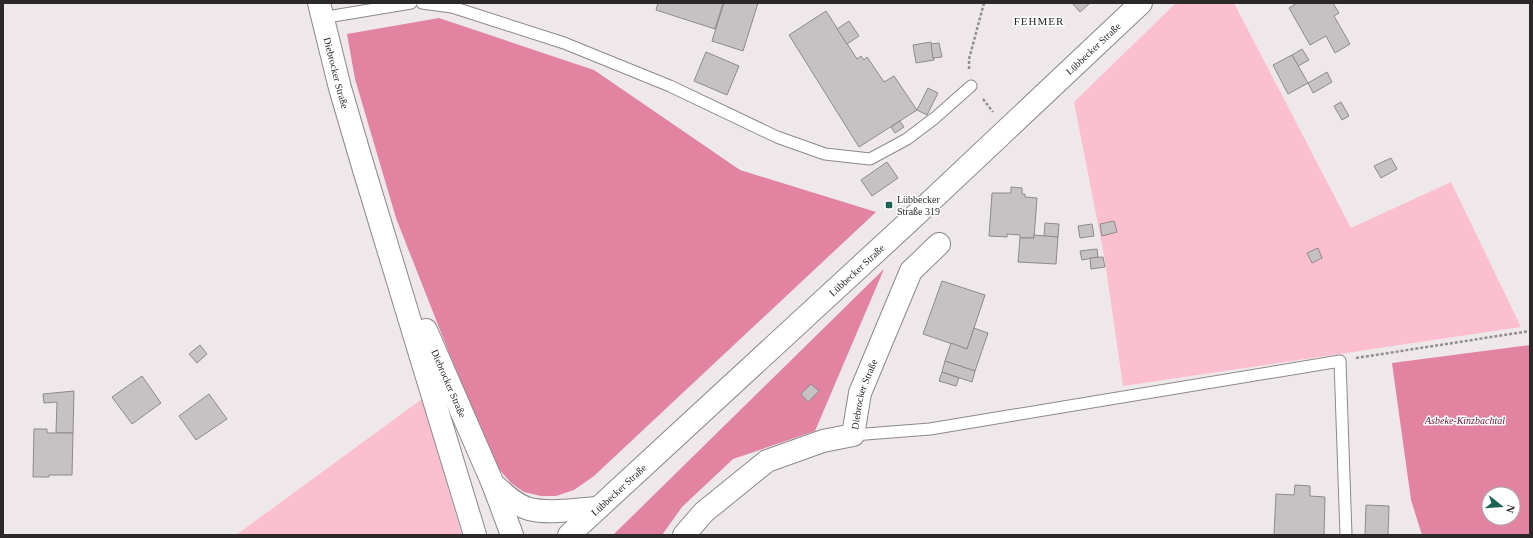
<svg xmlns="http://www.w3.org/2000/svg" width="1533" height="538" font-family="'Times New Roman',serif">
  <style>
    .green { fill: #fcbfd0 }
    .forest { fill: #e283a1; fill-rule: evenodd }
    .building { fill: #c6c1c2; stroke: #8e898a }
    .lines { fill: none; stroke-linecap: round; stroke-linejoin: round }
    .service-casing { stroke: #8d8889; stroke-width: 13 }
    .minor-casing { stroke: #8d8889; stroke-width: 24 }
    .secondary-casing { stroke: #8d8889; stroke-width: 24 }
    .path { stroke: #938f90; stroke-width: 2.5; stroke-dasharray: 3 2; stroke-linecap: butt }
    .service { stroke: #fff; stroke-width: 11 }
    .minor { stroke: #fff; stroke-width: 22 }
    .secondary { stroke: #fff; stroke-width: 22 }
    .poi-dot { fill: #1c6458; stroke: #fff; stroke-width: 1.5 }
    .labels { text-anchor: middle; stroke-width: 3; stroke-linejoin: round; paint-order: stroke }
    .street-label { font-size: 10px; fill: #2a2829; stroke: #fff }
    .poi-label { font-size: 10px; fill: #2a2829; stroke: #fff; text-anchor: start }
    .park-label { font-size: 10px; font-style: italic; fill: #691539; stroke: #fff }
    .neighbourhood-label { font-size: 11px; letter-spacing: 1px; fill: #2a2829; stroke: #fff }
  </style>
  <rect width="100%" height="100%" fill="#eee8ea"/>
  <g class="green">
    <path d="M1176 3H1234L1351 228 1451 182 1521 327 1123 386 1104 255 1074 102Z"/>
    <path d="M422 399 462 535H236Z"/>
  </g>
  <g class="forest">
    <path d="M439 18 594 70 740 170 876 212 594 476 574 490 556 496H541L524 492 511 483 497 467 479 429 396 218 355 79 347 34Z"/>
    <path d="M884 269 815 431 733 459 682 507 662 535H613Z"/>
    <path d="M1530 345V535H1422L1411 500 1392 363ZM1489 494H1513V518H1489Z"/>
  </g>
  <g class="building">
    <path d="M658 3H723L715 29 656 10Z"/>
    <path d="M724 3H758L743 51 712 41Z"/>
    <path d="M1072 3H1090L1080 12Z"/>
    <path d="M1297 3H1333L1339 13 1334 16 1350 44 1335 53 1326 36 1310 45 1289 8Z"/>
    <path d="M826 11 857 59 861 56 864 60 867 57 884 82 894 76 917 110 859 147 789 35Z"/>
    <path d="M849 21 859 36 847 44 837 29Z"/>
    <path d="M931 42 934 60 916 63 913 45Z"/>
    <path d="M939 43 942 57 933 58 931 44Z"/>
    <path d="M1302 49 1309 60 1298 66 1292 55Z"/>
    <path d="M706 52 739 66 727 95 694 81Z"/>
    <path d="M1292 55 1308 83 1288 94 1273 65Z"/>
    <path d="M1327 72 1332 82 1313 93 1308 83Z"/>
    <path d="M928 88 938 93 927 115 917 110Z"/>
    <path d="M1341 102 1349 116 1342 120 1334 106Z"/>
    <path d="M900 121 904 127 895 133 891 127Z"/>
    <path d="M1391 158 1397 169 1381 178 1374 166Z"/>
    <path d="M887 162 898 178 872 196 861 180Z"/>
    <path d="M1011 187 1022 188V194H1025V197L1037 198 1034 238H1020V235L1007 234V237L989 236 992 193H1011Z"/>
    <path d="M1114 221 1117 232 1102 236 1100 224Z"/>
    <path d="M1045 223 1059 224 1058 237 1044 236Z"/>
    <path d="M1092 224 1094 236 1080 238 1078 226Z"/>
    <path d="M1034 235 1058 237 1056 264 1018 262 1020 238H1034Z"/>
    <path d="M1318 248 1322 258 1312 263 1307 253Z"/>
    <path d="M1097 249 1098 257 1082 260 1080 251Z"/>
    <path d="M1103 257 1105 267 1091 269 1090 258Z"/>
    <path d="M942 281 985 295 967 349 923 334Z"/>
    <path d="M974 328 988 333 975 371 945 361 951 343 967 349Z"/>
    <path d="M200 345 207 354 197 363 189 354Z"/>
    <path d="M945 361 975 371 972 382 942 372Z"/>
    <path d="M942 372 959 378 956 386 939 381Z"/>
    <path d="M142 376 161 403 132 424 112 397Z"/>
    <path d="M811 384 819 391 808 402 801 394Z"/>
    <path d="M74 391 73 433H56L57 402 44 403 43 394Z"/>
    <path d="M209 394 227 419 196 440 179 416Z"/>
    <path d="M34 429H47V433H73L72 475H49V477H33Z"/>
    <path d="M1295 485 1310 486V496L1325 497 1324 535H1274L1276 494 1294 495Z"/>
    <path d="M1366 505 1389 506 1388 535H1365Z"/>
  </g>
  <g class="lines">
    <defs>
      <g id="service">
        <path d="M422 3 452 7 564 43 670 86 777 137 825 154 870 159 907 139 936 117 971 86"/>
        <path d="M321 18 411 3"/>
        <path d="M853 435 930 429 1340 361 1346 535"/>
      </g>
      <g id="minor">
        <path id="s1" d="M684 535 704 512 767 461 823 441 853 435 860 393 911 271 939 244"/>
      </g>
      <g id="secondary">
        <path id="s2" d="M319 3 340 88 362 163 475 535"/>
        <path id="s3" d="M426 330 493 484 512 535"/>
        <path d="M493 484C503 493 515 505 529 509 549 514 577 509 598 508"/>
        <path id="s4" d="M569 535 917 214 1141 3"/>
      </g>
    </defs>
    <use href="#service" class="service-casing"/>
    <use href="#minor" class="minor-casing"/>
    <use href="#secondary" class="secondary-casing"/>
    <g class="path">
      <path d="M969 69V59L984 3"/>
      <path d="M983 99 993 112"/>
      <path d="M1356 358 1530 331"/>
    </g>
    <use href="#service" class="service"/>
    <use href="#minor" class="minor"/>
    <use href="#secondary" class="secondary"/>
  </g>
  <rect class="poi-dot" x="885" y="201" width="8" height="8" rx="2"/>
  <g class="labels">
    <g class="street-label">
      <text dy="4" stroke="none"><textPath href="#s4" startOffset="715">Lübbecker Straße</textPath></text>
      <text dy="4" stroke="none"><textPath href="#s2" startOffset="72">Diebrocker Straße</textPath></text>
      <text dy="4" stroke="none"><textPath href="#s4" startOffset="391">Lübbecker Straße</textPath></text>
      <text dy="4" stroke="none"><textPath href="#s3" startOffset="58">Diebrocker Straße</textPath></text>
      <text dy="4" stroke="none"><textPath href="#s1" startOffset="244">Diebrocker Straße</textPath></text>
      <text dy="4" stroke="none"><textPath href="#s4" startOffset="67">Lübbecker Straße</textPath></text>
    </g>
    <g class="poi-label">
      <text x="897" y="203">Lübbecker<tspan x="897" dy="12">Straße 319</tspan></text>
    </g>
    <g class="park-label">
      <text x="1465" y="424">Asbeke-Kinzbachtal</text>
    </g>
    <g class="neighbourhood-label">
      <text x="1039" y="25">FEHMER</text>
    </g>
  </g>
  <rect width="1533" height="538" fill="none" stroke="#2a2829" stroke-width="8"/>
  <g transform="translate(1501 506) rotate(107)"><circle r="19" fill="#ffffff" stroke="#aaa9a9"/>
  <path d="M0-3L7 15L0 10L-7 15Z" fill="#1c6458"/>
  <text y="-6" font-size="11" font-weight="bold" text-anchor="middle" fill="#2a2829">N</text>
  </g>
</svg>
